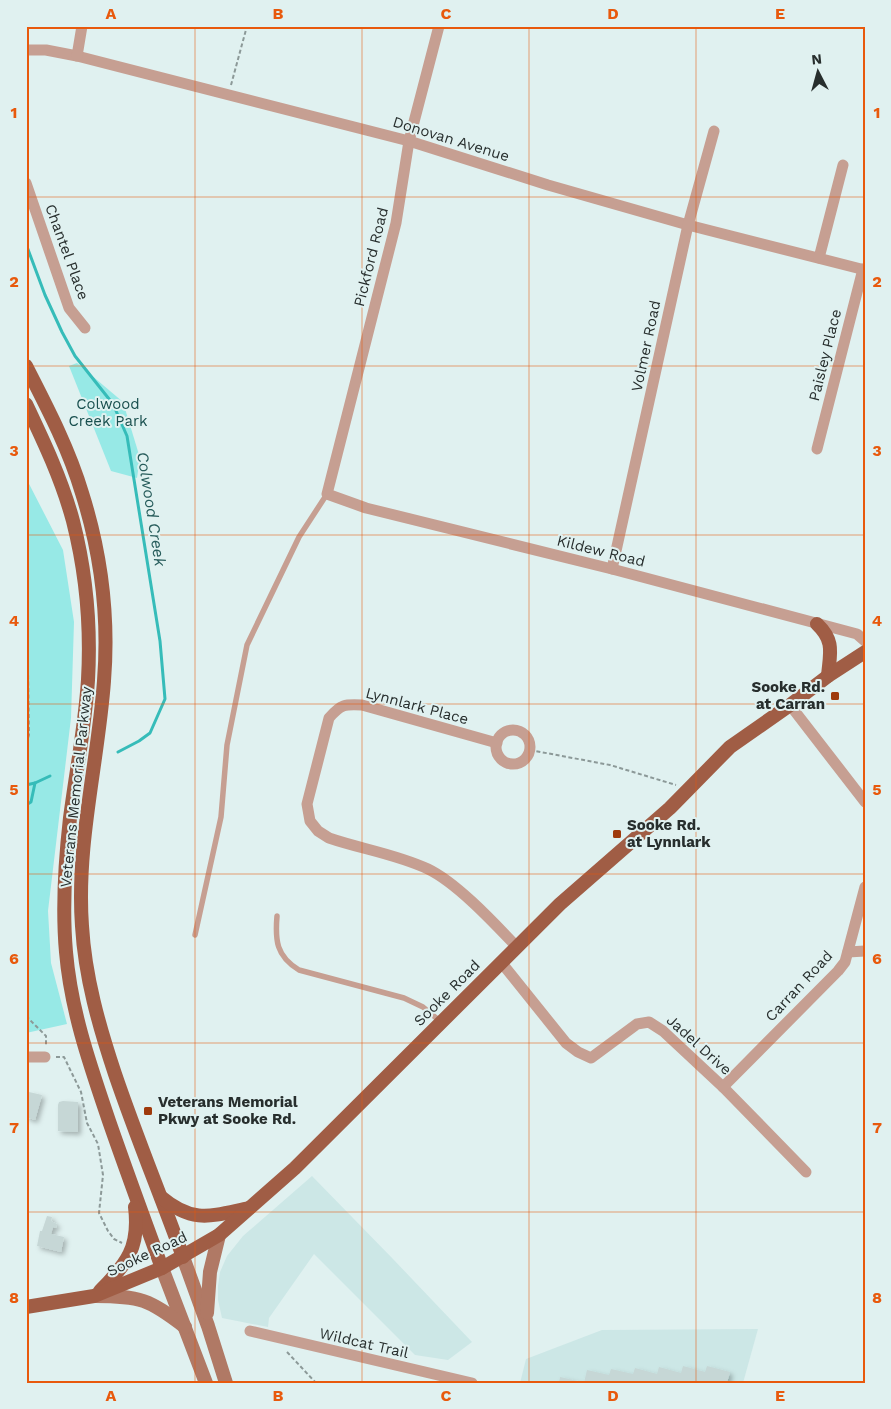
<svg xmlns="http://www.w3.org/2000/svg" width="891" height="1409" font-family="'Work Sans',sans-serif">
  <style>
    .built { fill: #cce7e6 }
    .green { fill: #97e9e6 }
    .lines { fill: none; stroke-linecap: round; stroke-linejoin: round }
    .stream { stroke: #36bcb9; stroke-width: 3 }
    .building { fill: #c6d7d6; filter: url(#shadow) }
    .path { stroke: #8c9998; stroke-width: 2; stroke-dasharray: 4 2.5; stroke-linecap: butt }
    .service { stroke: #c69f92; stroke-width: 5.5 }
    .minor { stroke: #c69f92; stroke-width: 11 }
    .secondary { stroke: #b07965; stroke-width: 14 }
    .primary { stroke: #a05d45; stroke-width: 14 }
    .grid { fill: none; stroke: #e8590c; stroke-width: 1; stroke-opacity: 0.55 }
    .poi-dot { fill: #9f3a0c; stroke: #e0f1f0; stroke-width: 2 }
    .labels { text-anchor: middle; stroke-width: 4; stroke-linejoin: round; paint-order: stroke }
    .street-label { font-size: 15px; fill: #272e2d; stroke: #e0f1f0 }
    .park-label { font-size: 15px; fill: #184f4e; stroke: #e0f1f0 }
    .poi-label { font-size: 15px; font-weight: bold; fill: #272e2d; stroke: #e0f1f0; text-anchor: start }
    .water-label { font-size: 16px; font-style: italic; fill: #285d5c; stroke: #e0f1f0 }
    .neatline { fill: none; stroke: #e8590c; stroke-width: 2 }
    .grid-label { font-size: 16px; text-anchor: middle; font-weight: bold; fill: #e8590c }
  </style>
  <defs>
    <filter id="shadow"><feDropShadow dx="3" dy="3" stdDeviation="2.5" flood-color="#0004"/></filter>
  </defs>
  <rect width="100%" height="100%" fill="#e0f1f0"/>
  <g class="built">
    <path d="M312 1176 393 1259 472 1342 448 1360 415 1355 314 1254 269 1318 268 1327 222 1318 218 1300V1286L220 1272 227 1256 243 1236Z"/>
    <path d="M758 1329 743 1383H520L526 1359 602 1330Z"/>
  </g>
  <g class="green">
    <path d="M77 363 123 402 140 458 137 478 111 471 69 366Z"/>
    <path d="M26 478 63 550 74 622 71 718 48 911 51 963 67 1024 26 1033Z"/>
  </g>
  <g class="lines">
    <g class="stream">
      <path d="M26 244 45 295 62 332 75 356 113 404 127 436 160 641 165 699 150 733 139 741 118 752"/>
      <path d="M26 785 35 783 50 776"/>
      <path d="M26 805 31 802 35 783"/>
    </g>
  </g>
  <g class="building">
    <path d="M29 1092 42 1095 35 1120 26 1117V1100Z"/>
    <path d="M63 1101 78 1102V1132L58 1131V1105L59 1102Z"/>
    <path d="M47 1216 52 1217 51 1221 57 1224 56 1228 53 1227 51 1234 64 1237 61 1252 37 1246 40 1231H42Z"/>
    <path d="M683 1366 705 1372 707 1366 730 1372 727 1383H584L587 1370 609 1375 611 1369 633 1374 635 1368 657 1374 659 1367 681 1373Z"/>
    <path d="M560 1377 582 1382 581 1383H559Z"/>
  </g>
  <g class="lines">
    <g class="path">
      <path d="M231 85 247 26"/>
      <path d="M26 545 29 735 26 744"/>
      <path d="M530 750 610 765 676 785"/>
      <path d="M26 1016 46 1036V1046"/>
      <path d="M56 1057H64L81 1092 87 1123 98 1144 103 1175 99 1213 108 1231 114 1239 122 1243"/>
      <path d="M287 1352 316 1383"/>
    </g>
    <g class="service">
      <path d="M277 916C275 940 276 956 299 970L404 998 423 1007 441 1022"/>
      <path d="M195 935 221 817 227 745 247 645 299 537 327 494"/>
    </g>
    <g class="minor">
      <path d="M439 26 409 141 396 223 327 494 366 508 612 569 857 634 865 641"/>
      <path d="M26 50H46L77 56 409 141 548 185 688 225 865 270"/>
      <path d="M77 56 82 26"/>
      <path d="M26 183 69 308 85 328"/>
      <path d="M819 258 843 165"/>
      <path d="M817 449 863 269"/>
      <path d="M612 569 688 225 714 131"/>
      <path d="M790 705 865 802"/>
      <circle cx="513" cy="747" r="17"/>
      <path d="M497 743 362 705C345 704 341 704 329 718L307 804 310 821 318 831 329 838C361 849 396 854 428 869 457 883 494 923 517 947"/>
      <path d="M848 952 865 951"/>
      <path d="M501 962 566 1043 578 1052 591 1058 637 1024 649 1022 663 1031 723 1087 806 1172"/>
      <path d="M26 1057H45"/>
      <path d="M723 1087 838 971 845 962 865 887"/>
      <path d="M250 1331 472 1383"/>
    </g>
    <g class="secondary">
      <path d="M183 1257 208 1326 226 1383"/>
      <path d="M162 1268 206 1383"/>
      <path d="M95 1296C140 1296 149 1299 185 1327"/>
      <path d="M207 1313 210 1272 219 1235"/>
    </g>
    <g class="primary">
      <path d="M26 366C47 407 69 449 82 493 101 553 109 618 104 681 98 763 76 844 82 926 85 977 99 1026 115 1074 136 1136 161 1196 183 1257"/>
      <path d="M26 404C44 442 62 480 73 521 86 572 91 627 88 680 85 727 76 772 70 818 65 862 62 907 66 952 71 1011 90 1065 109 1121 126 1170 144 1219 162 1268"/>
      <path d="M817 624C835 641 830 653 828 676"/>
      <path d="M161 1197C193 1224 211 1216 249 1208"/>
      <path d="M100 1291C127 1264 140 1247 135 1207"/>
      <path d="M26 1307 94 1296 162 1268 219 1235 295 1168 560 904 670 808 730 747 790 705 828 676 865 652"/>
    </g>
  </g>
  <path class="grid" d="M195 26V1383M362 26V1383M529 26V1383M696 26V1383M26 197H865M26 366H865M26 535H865M26 704H865M26 874H865M26 1043H865M26 1212H865"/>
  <g class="poi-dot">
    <rect x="830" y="691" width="10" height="10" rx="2.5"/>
    <rect x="612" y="829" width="10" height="10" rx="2.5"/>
    <rect x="143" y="1106" width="10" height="10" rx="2.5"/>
  </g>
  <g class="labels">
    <g class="street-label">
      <text transform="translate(451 139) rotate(17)" y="5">Donovan Avenue</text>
      <text transform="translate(67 252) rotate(70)" y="5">Chantel Place</text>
      <text transform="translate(371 257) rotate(-76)" y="5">Pickford Road</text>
      <text transform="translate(646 346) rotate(-78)" y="5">Volmer Road</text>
      <text transform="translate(825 355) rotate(-76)" y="5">Paisley Place</text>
      <text transform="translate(601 551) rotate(14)" y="5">Kildew Road</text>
      <text transform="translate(417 706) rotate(15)" y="5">Lynnlark Place</text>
      <text transform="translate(76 787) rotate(-84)" y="5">Veterans Memorial Parkway</text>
      <text transform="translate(799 986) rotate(-47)" y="5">Carran Road</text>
      <text transform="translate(447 993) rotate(-45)" y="5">Sooke Road</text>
      <text transform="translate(699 1045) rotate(42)" y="5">Jadel Drive</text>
      <text transform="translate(147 1254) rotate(-25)" y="5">Sooke Road</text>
      <text transform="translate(364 1343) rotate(13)" y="5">Wildcat Trail</text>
    </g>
    <g class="park-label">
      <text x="108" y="409">Colwood<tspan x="108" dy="17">Creek Park</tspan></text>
    </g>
    <g class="poi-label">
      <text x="825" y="692" text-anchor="end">Sooke Rd.<tspan x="825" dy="17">at Carran</tspan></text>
      <text x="627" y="830">Sooke Rd.<tspan x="627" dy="17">at Lynnlark</tspan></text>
      <text x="158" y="1107">Veterans Memorial<tspan x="158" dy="17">Pkwy at Sooke Rd.</tspan></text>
    </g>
    <g class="water-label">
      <text transform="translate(152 509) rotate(81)" y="6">Colwood Creek</text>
    </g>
  </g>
  <rect width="891" height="1409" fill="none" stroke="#e0f1f0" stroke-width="55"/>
  <g transform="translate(818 72) rotate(354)" stroke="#e0f1f0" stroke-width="4" paint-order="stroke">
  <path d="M0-4L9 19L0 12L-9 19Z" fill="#272e2d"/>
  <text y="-8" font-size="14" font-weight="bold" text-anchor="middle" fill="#272e2d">N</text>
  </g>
  <rect x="28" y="28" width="836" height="1354" class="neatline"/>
  <g class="grid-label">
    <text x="111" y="19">A</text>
    <text x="278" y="19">B</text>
    <text x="446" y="19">C</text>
    <text x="613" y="19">D</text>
    <text x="780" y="19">E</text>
    <text x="14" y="118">1</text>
    <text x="877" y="118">1</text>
    <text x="14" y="287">2</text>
    <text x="877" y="287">2</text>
    <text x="14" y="456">3</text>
    <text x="877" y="456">3</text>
    <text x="14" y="626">4</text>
    <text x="877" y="626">4</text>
    <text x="14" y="795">5</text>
    <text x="877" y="795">5</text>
    <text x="14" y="964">6</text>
    <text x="877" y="964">6</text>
    <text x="14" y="1133">7</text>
    <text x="877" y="1133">7</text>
    <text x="14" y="1303">8</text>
    <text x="877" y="1303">8</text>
    <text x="111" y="1401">A</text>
    <text x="278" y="1401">B</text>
    <text x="446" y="1401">C</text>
    <text x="613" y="1401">D</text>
    <text x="780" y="1401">E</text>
  </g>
</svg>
